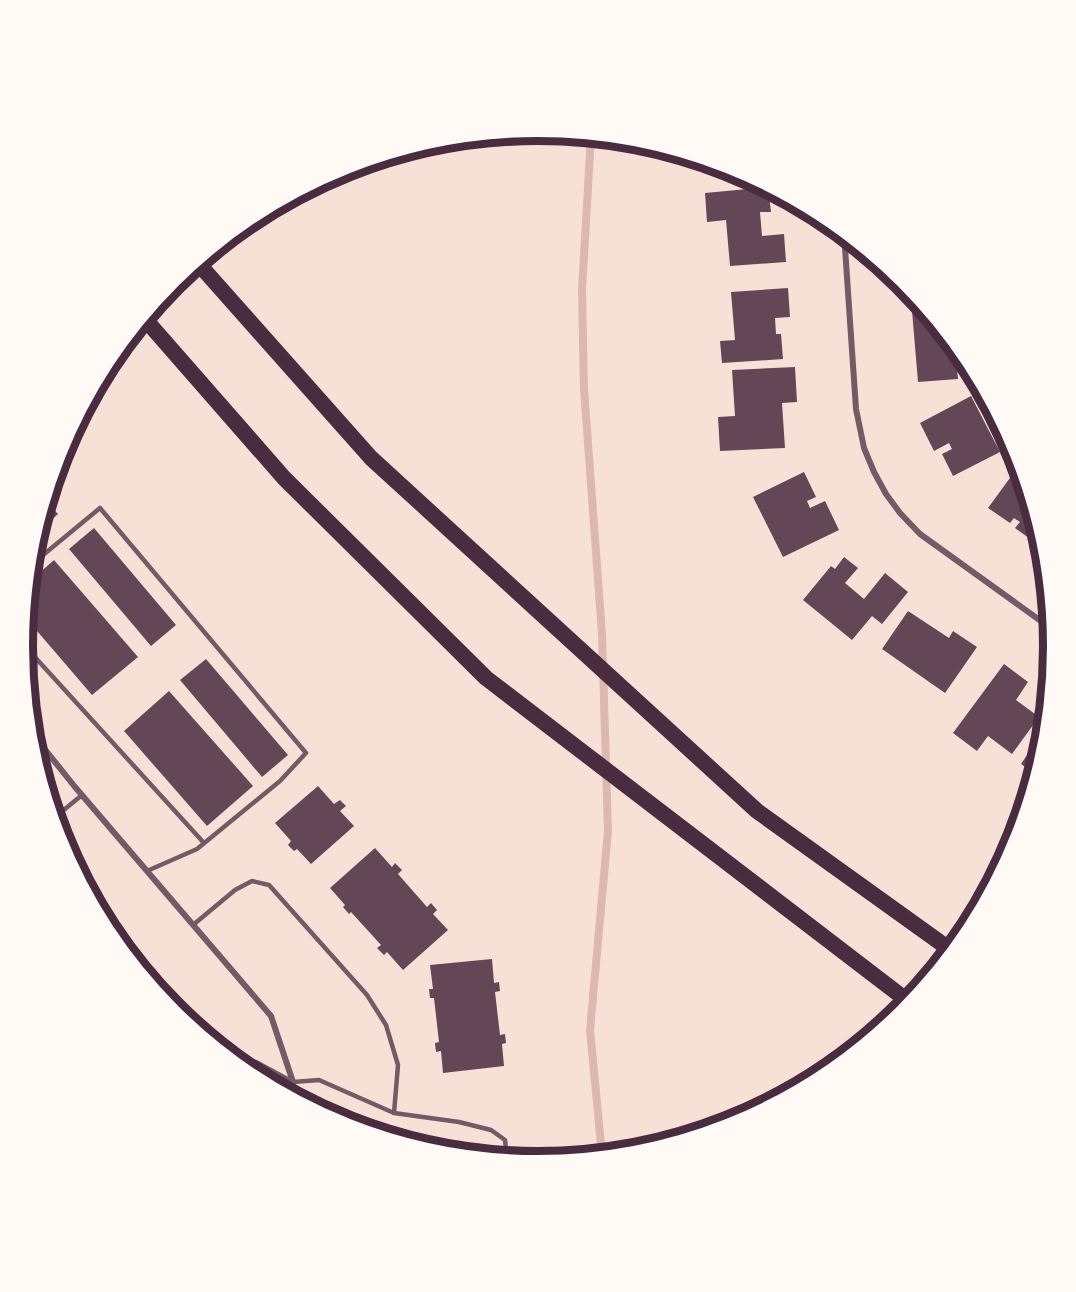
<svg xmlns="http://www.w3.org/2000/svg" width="1076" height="1292" font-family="Signika,sans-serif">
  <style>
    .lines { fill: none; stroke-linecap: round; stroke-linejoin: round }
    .stream { stroke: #dcb8b0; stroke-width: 8 }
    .building { fill: #644757 }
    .service { stroke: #755966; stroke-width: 4.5 }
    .minor { stroke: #755966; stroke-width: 6 }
    .trunk { stroke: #4a2c40; stroke-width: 16 }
    .rim { fill: none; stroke: #4a2c40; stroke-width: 8 }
  </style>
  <rect width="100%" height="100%" fill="#f7e1d7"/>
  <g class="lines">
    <path class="stream" d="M591 136 582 290 584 389 602 634 608 831 590 1030 602 1155"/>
  </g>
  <g class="building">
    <path d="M709 162 736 170 740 172 710 175Z"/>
    <path d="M768 187 771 212H760L762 236 784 234 786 262 730 266 726 220 707 222 705 193Z"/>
    <path d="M788 288 790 317 775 318 776 334H781L783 359 722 363 720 341 735 340 731 292Z"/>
    <path d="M916 298 955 346 958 379 918 382 911 299Z"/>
    <path d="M795 367 797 402 782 403 785 448 720 451 718 417 735 416 732 370Z"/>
    <path d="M971 396 1000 452 953 476 942 454 952 449 949 443 934 451 920 423Z"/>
    <path d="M1018 467 1020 468 1043 543 1040 546 1015 528 1020 522 1014 518 1010 523 988 508Z"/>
    <path d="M804 472 816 497 807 501 810 508 825 501 839 530 783 557 753 497Z"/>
    <path d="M46 501 58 514 36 534Z"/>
    <path d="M94 528 176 625 151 646 69 549Z"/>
    <path d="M844 557 858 568 845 583 864 599 885 573 908 592 882 624 872 616 852 640 803 600 831 566 835 569Z"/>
    <path d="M54 560 138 657 92 695 25 617 29 582Z"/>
    <path d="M908 611 949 638 953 631 977 647 945 693 882 649Z"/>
    <path d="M206 659 288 755 262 777 180 680Z"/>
    <path d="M1004 664 1028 682 1016 700 1039 717 1012 754 988 736 977 751 953 733Z"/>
    <path d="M169 691 253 786 207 826 124 731Z"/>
    <path d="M1045 728 1044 747 1035 774 1021 764Z"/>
    <path d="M318 786 334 804 340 800 346 806 340 811 354 826 311 864 297 849 294 851 288 845 291 841 275 823Z"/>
    <path d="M375 848 392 867 395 863 402 870 398 874 427 907 431 903 437 910 433 914 448 930 403 970 387 952 384 955 377 948 381 945 351 912 349 914 343 907 345 905 330 888Z"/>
    <path d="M492 959 494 983 499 982 500 991 495 992 500 1035 505 1034 506 1043 502 1044 504 1066 443 1073 441 1051 436 1052 435 1043 439 1042 434 998H430L429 989H433L430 965Z"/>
    <path d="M168 993 175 999 171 1004 187 1017 185 1020 164 999Z"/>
  </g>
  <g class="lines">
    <g class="service">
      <path d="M31 565 100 508 306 753 280 781 197 849 147 871"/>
      <path d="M23 644 204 843"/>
      <path d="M54 818 82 795"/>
      <path d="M193 925 235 890 252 881 269 885 367 995 386 1025 398 1065 394 1113"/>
      <path d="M233 1060 256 1062 293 1082 319 1080 394 1113 459 1122 491 1130 505 1140 507 1158"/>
    </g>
    <g class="minor">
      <path d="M844 233 856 409 864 448 874 472 886 494 900 513 920 534 1052 629"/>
      <path d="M31 732 75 787 271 1016 293 1082"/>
    </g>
    <g class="trunk">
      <path d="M197 262 371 458 757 811 952 951"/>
      <path d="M144 318 284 478 486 678 909 1002"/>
    </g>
  </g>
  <path d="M0 0H1076V1292H0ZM33 646a505 505 0 1 1 1010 0a505 505 0 1 1-1010 0Z" fill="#fffaf5" fill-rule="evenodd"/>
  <path class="rim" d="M33 646a505 505 0 1 1 1010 0a505 505 0 1 1-1010 0Z"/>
</svg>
